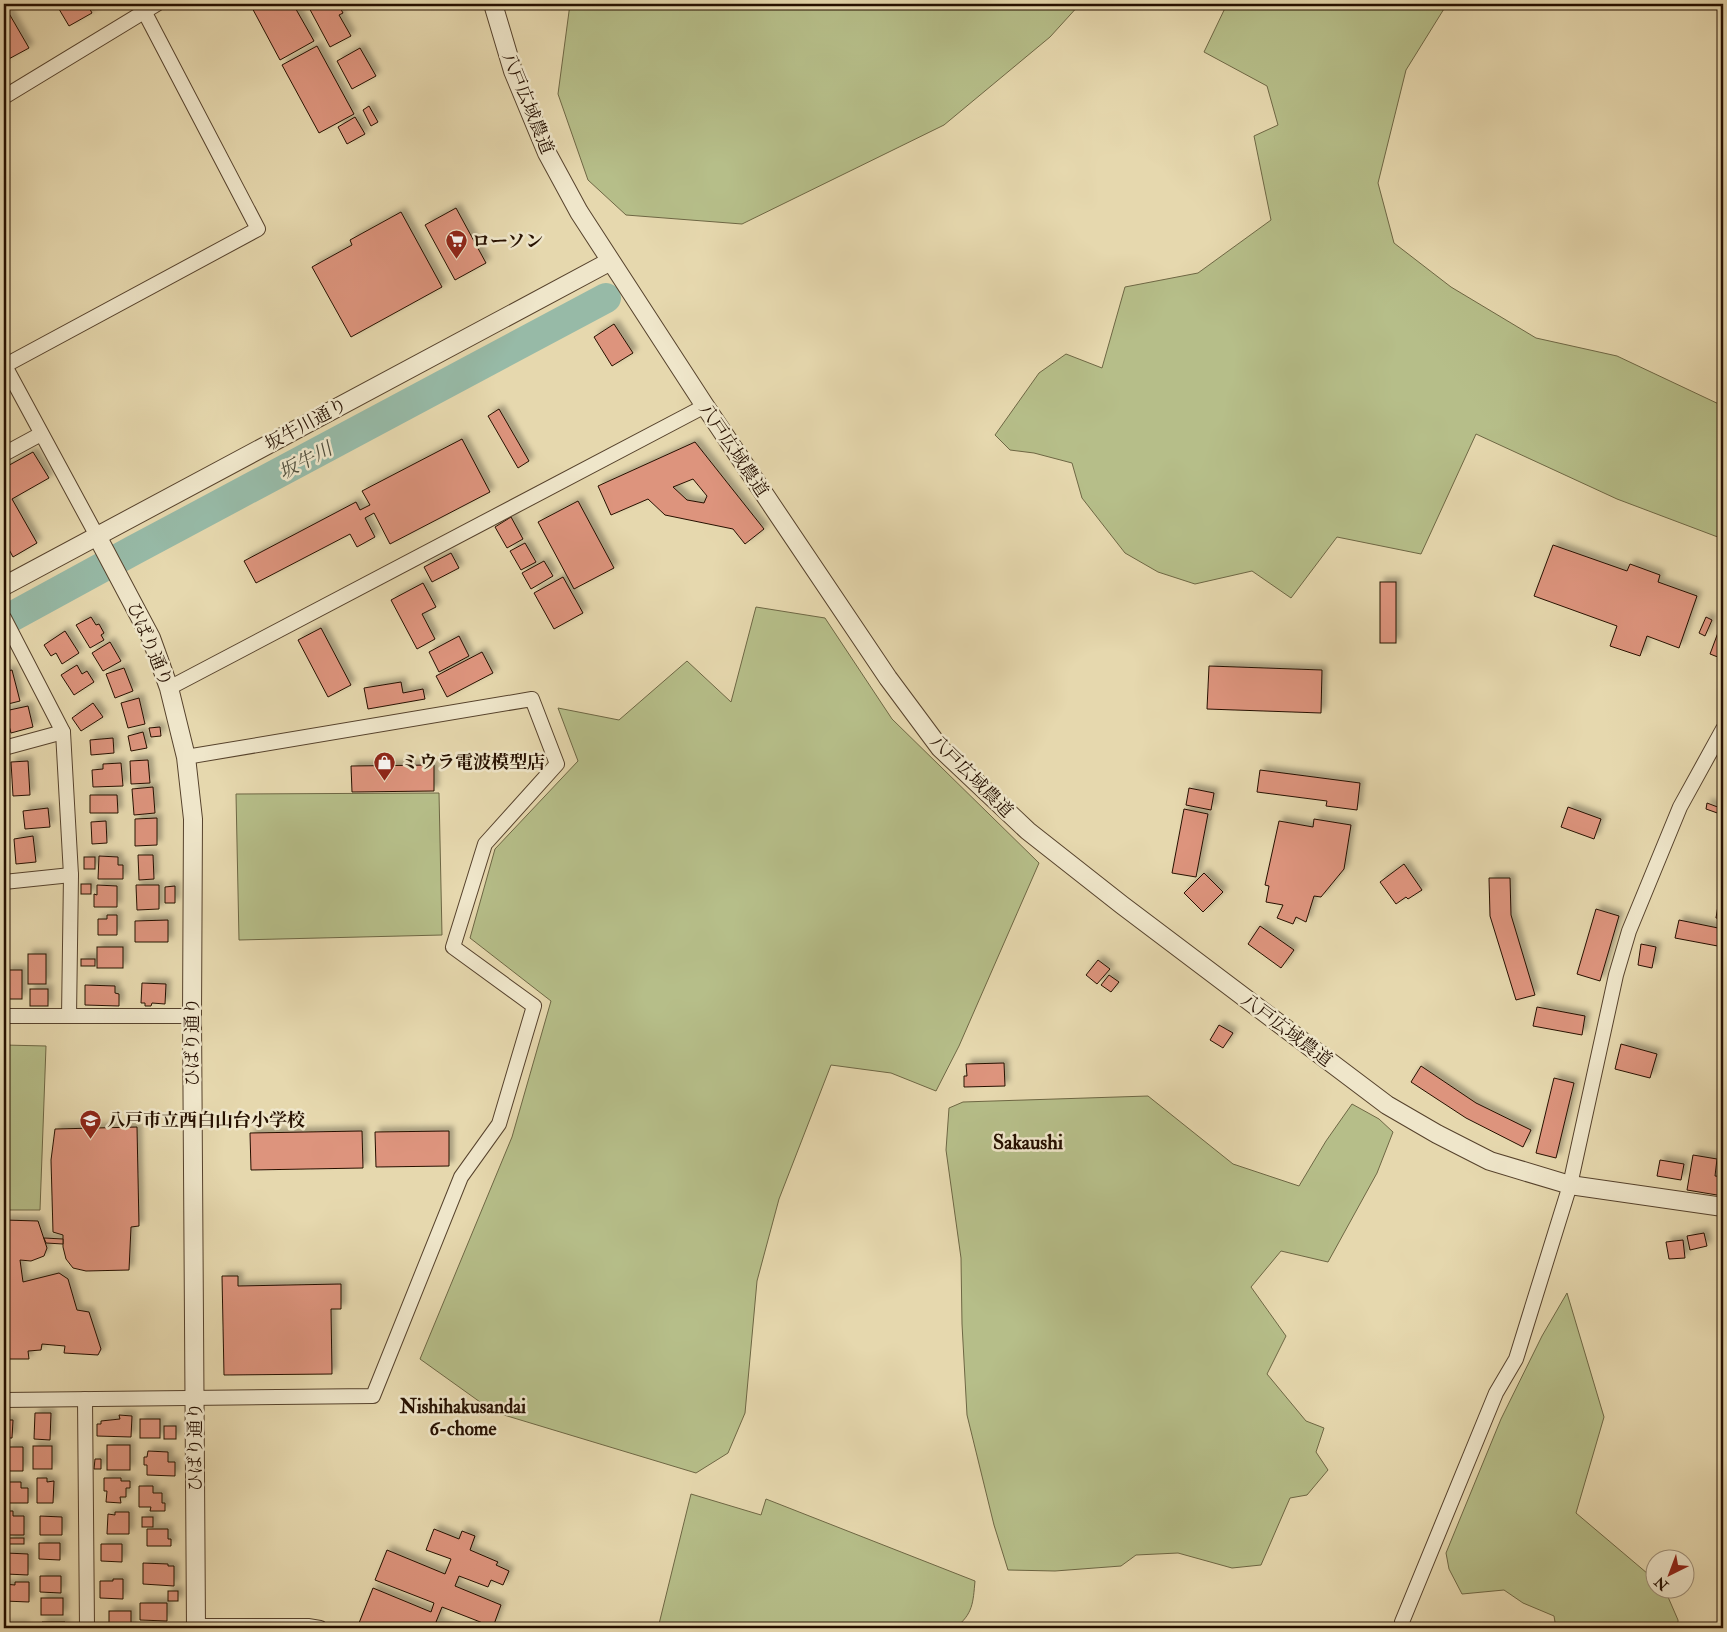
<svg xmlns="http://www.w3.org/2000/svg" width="1727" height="1632" font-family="'IM FELL Double Pica','Noto Serif JP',serif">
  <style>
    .green { fill: #b6be89; stroke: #6e6744 }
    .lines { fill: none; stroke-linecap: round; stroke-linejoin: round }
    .river { stroke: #97baa7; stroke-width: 30 }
    .building { fill: #dd947d; stroke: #261000; fill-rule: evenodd; filter: url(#shadow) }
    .minor-casing { stroke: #56422c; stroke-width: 16 }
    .tertiary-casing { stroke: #56422c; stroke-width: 20 }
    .minor { stroke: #efe6ca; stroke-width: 14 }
    .tertiary { stroke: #efe6ca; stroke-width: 18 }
    .labels { text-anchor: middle; stroke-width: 5; stroke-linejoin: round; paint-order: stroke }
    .street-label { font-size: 18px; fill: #261000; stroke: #efe6ca }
    .poi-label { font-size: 18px; font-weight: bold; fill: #261000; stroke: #efe6ca; text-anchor: start }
    .water-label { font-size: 19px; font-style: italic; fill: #4e4c3a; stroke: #efe6ca }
    .neighbourhood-label { font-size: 19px; font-weight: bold; fill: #261000; stroke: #efe6ca }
    .quarter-label { font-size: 20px; font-weight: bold; fill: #261000; stroke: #efe6ca }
  </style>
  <defs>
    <filter id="shadow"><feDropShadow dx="4.5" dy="-4.5" stdDeviation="2.5" flood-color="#0004"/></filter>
  </defs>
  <rect width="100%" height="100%" fill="#e6d8ae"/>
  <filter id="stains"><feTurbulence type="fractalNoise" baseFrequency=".004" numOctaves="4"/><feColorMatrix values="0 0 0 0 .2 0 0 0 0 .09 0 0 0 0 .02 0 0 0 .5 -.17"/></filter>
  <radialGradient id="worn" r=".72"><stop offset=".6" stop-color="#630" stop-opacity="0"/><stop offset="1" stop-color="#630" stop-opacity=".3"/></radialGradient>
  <g class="green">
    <path d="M570 4H1080L1050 37 944 125 742 224 626 215 588 180 558 94Z"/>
    <path d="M1227 4H1447L1406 70 1378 183 1394 243 1451 287 1536 338 1617 356 1723 406V539L1617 499 1476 434 1421 554 1337 537 1291 598 1252 571 1195 584 1158 572 1125 553 1082 498 1072 463 1034 453 1010 450 995 435 1039 373 1066 354 1102 368 1125 287 1198 273 1271 220 1254 136 1278 125 1267 86 1204 52Z"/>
    <path d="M756 607 825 618 892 719 1039 863 959 1046 936 1091 891 1073 831 1065 779 1199 757 1281 745 1413 728 1453 696 1473 494 1412 420 1359 512 1137 551 1001 470 938 495 849 578 761 558 708 619 720 687 661 731 702Z"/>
    <path d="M439 793 442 935 239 940 236 794Z"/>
    <path d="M4 1045 46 1046 40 1210H4Z"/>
    <path d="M1148 1096 1233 1164 1299 1186 1326 1141 1352 1104 1379 1119 1393 1132 1377 1173 1328 1262 1281 1251 1251 1287 1286 1336 1267 1374 1306 1421 1324 1428 1316 1452 1328 1470 1307 1495 1290 1498 1261 1565 1232 1568 1178 1553 1136 1555 1121 1566 1055 1571 1008 1570 994 1525 967 1415 962 1324 961 1258 946 1150 949 1108 963 1102Z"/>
    <path d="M1567 1293 1604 1417 1576 1513 1654 1579V1590H1665L1678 1620V1628H1556L1554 1616 1523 1603 1504 1590 1462 1594 1449 1569 1446 1553 1501 1419 1542 1336Z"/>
    <path d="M691 1494 761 1515 766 1499 975 1581C973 1603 973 1614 955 1628H658Z"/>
  </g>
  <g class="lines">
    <path class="river" d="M4 621 134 550 606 298"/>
  </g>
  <g class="building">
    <path d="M56 4H87L92 13 69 26Z"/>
    <path d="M250 4H293L314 41 280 60Z"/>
    <path d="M307 4H338L343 13 339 15 351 36 330 47Z"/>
    <path d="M7 10 29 48 5 61 4 12Z"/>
    <path d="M317 46 354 114 319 133 282 65Z"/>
    <path d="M360 48 376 76 352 89 337 61Z"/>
    <path d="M369 106 378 122 371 126 363 110Z"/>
    <path d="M355 117 365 134 347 144 338 127Z"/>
    <path d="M456 208 486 263 455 280 425 225Z"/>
    <path d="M401 212 442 287 351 337 312 267 352 245 350 240Z"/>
    <path d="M614 324 633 353 612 366 594 337Z"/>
    <path d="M499 409 529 461 518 468 488 416Z"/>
    <path d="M462 439 490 492 390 544 374 513 365 518 375 537 357 547 350 534 256 583 244 561 356 502 360 510 370 505 362 491Z"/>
    <path d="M695 442 764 529 745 544 733 529 665 515 648 499 611 515 598 486ZM693 479 707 496 704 503 687 500 673 487Z"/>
    <path d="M33 452 49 478 12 499 37 543 13 557 4 540V468Z"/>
    <path d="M578 501 614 568 574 589 538 522Z"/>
    <path d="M511 517 523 539 507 548 495 527Z"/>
    <path d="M525 543 536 562 521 570 510 551Z"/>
    <path d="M1553 545 1627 571 1630 564 1660 575 1658 582 1697 596 1679 648 1647 636 1640 656 1610 646 1617 626 1534 596Z"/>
    <path d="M451 553 459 568 432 582 424 567Z"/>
    <path d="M544 561 553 576 531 589 522 573Z"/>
    <path d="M563 577 583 613 554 629 534 593Z"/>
    <rect x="1380" y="582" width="16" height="61"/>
    <path d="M423 583 436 607 422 614 435 639 417 649 391 600Z"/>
    <path d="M91 617 96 625 99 624 104 633 101 635 104 640 90 648 76 625Z"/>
    <path d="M1706 617 1712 620 1705 636 1699 633Z"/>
    <path d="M1722 622H1723V659L1710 654Z"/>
    <path d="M321 628 351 685 328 697 298 640Z"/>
    <path d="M65 631 79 653 62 664 56 653 51 656 44 645Z"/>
    <path d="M459 636 469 656 439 672 429 652Z"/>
    <path d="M110 642 121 661 103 671 92 653Z"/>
    <path d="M482 652 493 673 447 697 436 676Z"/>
    <path d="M77 665 82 674 87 671 94 682 74 695 61 675Z"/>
    <path d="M1209 666 1322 670 1321 713 1207 709Z"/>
    <path d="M124 668 133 691 115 698 106 674Z"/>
    <path d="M12 670 20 701 4 705V672Z"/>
    <path d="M401 682 403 693 423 689 425 699 368 709 364 688Z"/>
    <path d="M139 698 145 724 128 728 121 703Z"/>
    <path d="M93 703 103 717 81 731 72 718Z"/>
    <path d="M28 706 33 727 11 733 5 711Z"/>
    <path d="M160 727 161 736 151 737 149 728Z"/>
    <path d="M143 732 147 748 131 751 128 736Z"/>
    <path d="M113 738 114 753 91 755 90 740Z"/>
    <path d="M148 760 150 783 131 784 130 761Z"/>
    <path d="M28 761 30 795 13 796 11 762Z"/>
    <path d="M121 763 123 786 93 787 92 770 103 769V764Z"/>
    <path d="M434 765V791L352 792 351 766Z"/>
    <path d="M1260 770 1360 783 1357 810 1326 806 1327 801 1257 792Z"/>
    <path d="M1723 782V800L1718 798Z"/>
    <path d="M153 787 155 813 134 815 132 789Z"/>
    <path d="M1189 788 1214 793 1211 810 1186 805Z"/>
    <path d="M90 795H117L118 813H90Z"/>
    <path d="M1707 803 1723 809V815L1706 809Z"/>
    <path d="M1568 807 1601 819 1594 839 1561 827Z"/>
    <path d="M48 808 50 827 25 829 23 811Z"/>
    <path d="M1184 809 1208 814 1196 877 1172 873Z"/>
    <path d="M157 818V845L135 846V819Z"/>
    <path d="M1314 819 1351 825 1344 869 1321 897 1314 896 1306 922 1296 917 1293 924 1277 918 1283 905 1266 902 1269 886 1265 885 1279 821 1313 827Z"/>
    <path d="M106 821 107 843 92 844 91 822Z"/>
    <path d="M33 836 36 862 16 864 14 839Z"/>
    <path d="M138 855H153L154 879 139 880Z"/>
    <path d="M99 856 118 857V865H123V879H98Z"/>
    <rect x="84" y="857" width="11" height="12"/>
    <path d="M1404 864 1422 890 1408 899 1406 897 1396 904 1380 882Z"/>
    <path d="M1204 873 1223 892 1203 912 1184 893Z"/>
    <path d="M1489 878H1510L1511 915 1535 995 1516 1000 1490 916Z"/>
    <rect x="81" y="884" width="10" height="10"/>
    <path d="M97 885 117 886V907H94V894L97 895Z"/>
    <path d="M136 885H159V909L137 910Z"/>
    <path d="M175 886V903H165V887Z"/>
    <path d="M1720 893 1723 894V919L1716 918Z"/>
    <path d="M1596 909 1619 916 1600 981 1577 974Z"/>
    <path d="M107 915H117V935H98V919H107Z"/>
    <path d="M168 920V942H135V921Z"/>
    <path d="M1679 920 1723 929V947L1675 938Z"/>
    <path d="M1260 926 1294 950 1281 968 1248 944Z"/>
    <path d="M1641 944 1656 947 1652 968 1638 965Z"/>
    <rect x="97" y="947" width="26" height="21"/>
    <rect x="28" y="954" width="18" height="30"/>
    <rect x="81" y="959" width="14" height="7"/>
    <path d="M1098 960 1110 969 1097 984 1086 975Z"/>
    <rect x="6" y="970" width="16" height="29"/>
    <path d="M1109 975 1119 982 1111 992 1101 985Z"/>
    <path d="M142 983 166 984 165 1004 152 1003 151 1006H145V1003H141Z"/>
    <path d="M85 985 115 986V993L119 994V1006L85 1005Z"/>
    <rect x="30" y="989" width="18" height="17"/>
    <path d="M1537 1007 1585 1016 1582 1035 1533 1026Z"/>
    <path d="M1219 1025 1233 1033 1223 1048 1210 1040Z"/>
    <path d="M1621 1044 1657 1054 1650 1078 1615 1069Z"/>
    <path d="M1004 1063 1005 1086 964 1087V1076H967L966 1064Z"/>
    <path d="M1421 1066 1476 1103 1531 1130 1523 1147 1466 1118 1411 1082Z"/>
    <path d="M1554 1078 1574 1083 1556 1158 1536 1153Z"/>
    <path d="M137 1127 139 1226 131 1227 129 1270 86 1271 73 1268 66 1259 63 1247V1235L53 1232 51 1160 55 1129Z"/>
    <path d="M362 1131 363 1168 251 1170 250 1133Z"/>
    <path d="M449 1131V1166L376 1167 375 1132Z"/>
    <path d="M1693 1155 1717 1159 1715 1176 1723 1177V1196L1687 1190Z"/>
    <path d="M1660 1160 1684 1164 1681 1180 1657 1176Z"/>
    <path d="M4 1220 38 1221 47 1248 44 1256 31 1261 20 1260 23 1282 59 1273 68 1279 77 1310 89 1312 101 1349 98 1355 64 1353 65 1346 42 1344 41 1350 28 1351 29 1359H4Z"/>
    <path d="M1704 1233 1707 1246 1690 1250 1687 1236Z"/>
    <path d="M44 1238 63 1239V1244L46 1243Z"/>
    <path d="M1683 1240 1685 1258 1669 1259 1666 1242Z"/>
    <path d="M222 1276H238V1286L341 1284V1309H331L332 1374 224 1375Z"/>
    <path d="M35 1413H51L50 1440 34 1439Z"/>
    <path d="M119 1415 132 1416 131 1437 97 1436V1424H101V1421L120 1419Z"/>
    <rect x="140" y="1419" width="20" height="19"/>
    <path d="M4 1420H13L12 1438H4Z"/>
    <rect x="164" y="1426" width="12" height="13"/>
    <rect x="107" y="1445" width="23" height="25"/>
    <rect x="33" y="1446" width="19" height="23"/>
    <path d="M7 1447H23V1471H6Z"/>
    <path d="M148 1451 168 1452V1462H175V1476L147 1475V1465H144V1457H147Z"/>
    <path d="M95 1459H101V1469H94Z"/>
    <path d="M37 1478H47V1482L54 1481 53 1503H37Z"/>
    <path d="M104 1478H121V1481H130V1488H126V1497H120L121 1503 106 1502 107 1491H104Z"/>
    <path d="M4 1482H21V1488H28V1503H4Z"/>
    <path d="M139 1486H153V1493H162V1503H165V1511H150L151 1507H139Z"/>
    <path d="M8 1511H13V1516H24V1535H4V1516H8Z"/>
    <path d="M115 1512H129V1534H107L108 1514 115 1515Z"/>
    <path d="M40 1516 62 1517V1535H40Z"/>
    <rect x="142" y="1517" width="11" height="10"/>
    <path d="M147 1529H168V1539H171V1546H147Z"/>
    <path d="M434 1529 459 1539 462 1531 475 1536 470 1550 498 1562 496 1565 509 1571 503 1585 491 1580 488 1587 459 1576 455 1586 501 1605 493 1627 442 1607 436 1622 451 1628H372L359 1623 373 1588 431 1612 434 1603 375 1580 387 1550 445 1574 451 1559 426 1550Z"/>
    <rect x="8" y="1538" width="16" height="6"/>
    <path d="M39 1543H60V1560L39 1559Z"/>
    <path d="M101 1544H122V1562L101 1561Z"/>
    <path d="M6 1553 28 1554V1575L6 1574 4 1560H6Z"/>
    <path d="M143 1563 168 1564V1566H174V1586L143 1584Z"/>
    <path d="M40 1576H61V1593L40 1592Z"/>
    <path d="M113 1579H123V1599L100 1598V1581H113Z"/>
    <path d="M15 1582H29V1602L4 1601V1584L15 1585Z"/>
    <rect x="168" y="1591" width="10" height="10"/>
    <rect x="41" y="1598" width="22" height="17"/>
    <path d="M140 1603H167V1621L140 1620Z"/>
    <rect x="109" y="1611" width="22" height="17"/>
    <path d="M42 1622H65L64 1628H42Z"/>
    <rect x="4" y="1625" width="20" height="3"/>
  </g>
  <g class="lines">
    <defs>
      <g id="minor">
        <path d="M4 97 157 4"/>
        <path d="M4 364 97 536"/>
        <path d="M4 366 258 229 144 11"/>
        <path d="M4 454 41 434"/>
        <path d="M4 618 63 732 71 875 69 1016"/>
        <path d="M169 688 705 406"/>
        <path d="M4 748 63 732"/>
        <path d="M4 882 71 875"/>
        <path d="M4 1016H192"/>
        <path d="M85 1399 87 1628"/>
        <path d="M4 1400 373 1396 461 1177 499 1124 534 1006 453 947 485 844 557 764 532 699 186 757"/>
        <path d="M1402 1622 1496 1393 1516 1359 1570 1185 1616 975 1629 931 1680 807 1723 729"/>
        <path d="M196 1626H308L320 1628"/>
      </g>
      <g id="tertiary">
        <path d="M493 4 513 71 547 153 579 212 705 406 888 678 940 748 1028 831 1122 905 1387 1105 1437 1134 1490 1161 1570 1185 1723 1207"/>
        <path d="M97 536 151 638 169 688 186 757 193 819 192 1016 196 1628"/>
        <path d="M4 586 609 262"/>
      </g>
    </defs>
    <use href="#minor" class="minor-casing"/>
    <use href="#tertiary" class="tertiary-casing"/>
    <use href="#minor" class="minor"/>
    <use href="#tertiary" class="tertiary"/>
  </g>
  <defs>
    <symbol id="supermarket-pin" viewBox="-11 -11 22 30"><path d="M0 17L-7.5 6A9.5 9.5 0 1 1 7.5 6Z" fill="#8f2418" stroke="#efe6ca"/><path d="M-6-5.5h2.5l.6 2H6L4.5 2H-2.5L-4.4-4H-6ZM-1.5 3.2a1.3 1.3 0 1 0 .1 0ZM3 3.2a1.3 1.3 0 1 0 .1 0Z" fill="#fff"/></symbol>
    <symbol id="shop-pin" viewBox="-11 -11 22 30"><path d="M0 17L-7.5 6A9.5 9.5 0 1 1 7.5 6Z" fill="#8f2418" stroke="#efe6ca"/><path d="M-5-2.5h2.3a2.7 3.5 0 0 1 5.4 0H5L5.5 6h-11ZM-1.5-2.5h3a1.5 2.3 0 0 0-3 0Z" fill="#fff"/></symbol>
    <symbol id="school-pin" viewBox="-11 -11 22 30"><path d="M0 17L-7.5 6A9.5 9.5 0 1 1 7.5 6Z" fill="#8f2418" stroke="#efe6ca"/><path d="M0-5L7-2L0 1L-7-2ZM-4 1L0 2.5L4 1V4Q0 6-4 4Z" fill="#fff"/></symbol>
  </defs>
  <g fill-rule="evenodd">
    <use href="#supermarket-pin" x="444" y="228" width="25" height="34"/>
    <use href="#shop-pin" x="372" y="750" width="25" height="34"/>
    <use href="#school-pin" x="78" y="1108" width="25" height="34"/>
  </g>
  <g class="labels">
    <g class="street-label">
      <text transform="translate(528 103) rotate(68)" y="6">八戸広域農道</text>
      <text transform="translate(306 424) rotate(-28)" y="6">坂牛川通り</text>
      <text transform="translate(734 450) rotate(56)" y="6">八戸広域農道</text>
      <text transform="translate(150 644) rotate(67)" y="6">ひばり通り</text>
      <text transform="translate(972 776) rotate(45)" y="6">八戸広域農道</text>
      <text transform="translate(1287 1030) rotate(37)" y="6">八戸広域農道</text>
      <text transform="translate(192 1042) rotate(-90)" y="6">ひばり通り</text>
      <text transform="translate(195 1447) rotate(-90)" y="6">ひばり通り</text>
    </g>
    <g class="poi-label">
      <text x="472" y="247">ローソン</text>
      <text x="401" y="768">ミウラ電波模型店</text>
      <text x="107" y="1126">八戸市立西白山台小学校</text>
    </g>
    <g class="water-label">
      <text transform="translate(305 460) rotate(-28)" y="7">坂牛川</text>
    </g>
    <g class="neighbourhood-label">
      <text x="463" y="1413">Nishihakusandai<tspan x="463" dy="22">6-chome</tspan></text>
    </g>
    <g class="quarter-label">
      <text x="1028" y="1149">Sakaushi</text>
    </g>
  </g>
  <rect width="1727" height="1632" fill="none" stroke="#e6d8ae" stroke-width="20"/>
  <rect x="5" y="5" width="1717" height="1622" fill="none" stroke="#261000" stroke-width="2.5"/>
  <rect x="10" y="10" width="1707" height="1612" fill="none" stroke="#261000"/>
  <g transform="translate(1670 1574) rotate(222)"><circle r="24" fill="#efe6ca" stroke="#9f9079"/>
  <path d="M0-4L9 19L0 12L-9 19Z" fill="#8f2418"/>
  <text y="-8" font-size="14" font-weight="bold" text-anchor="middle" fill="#261000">N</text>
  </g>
  <rect width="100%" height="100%" filter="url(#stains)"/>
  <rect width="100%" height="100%" fill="url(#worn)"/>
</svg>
